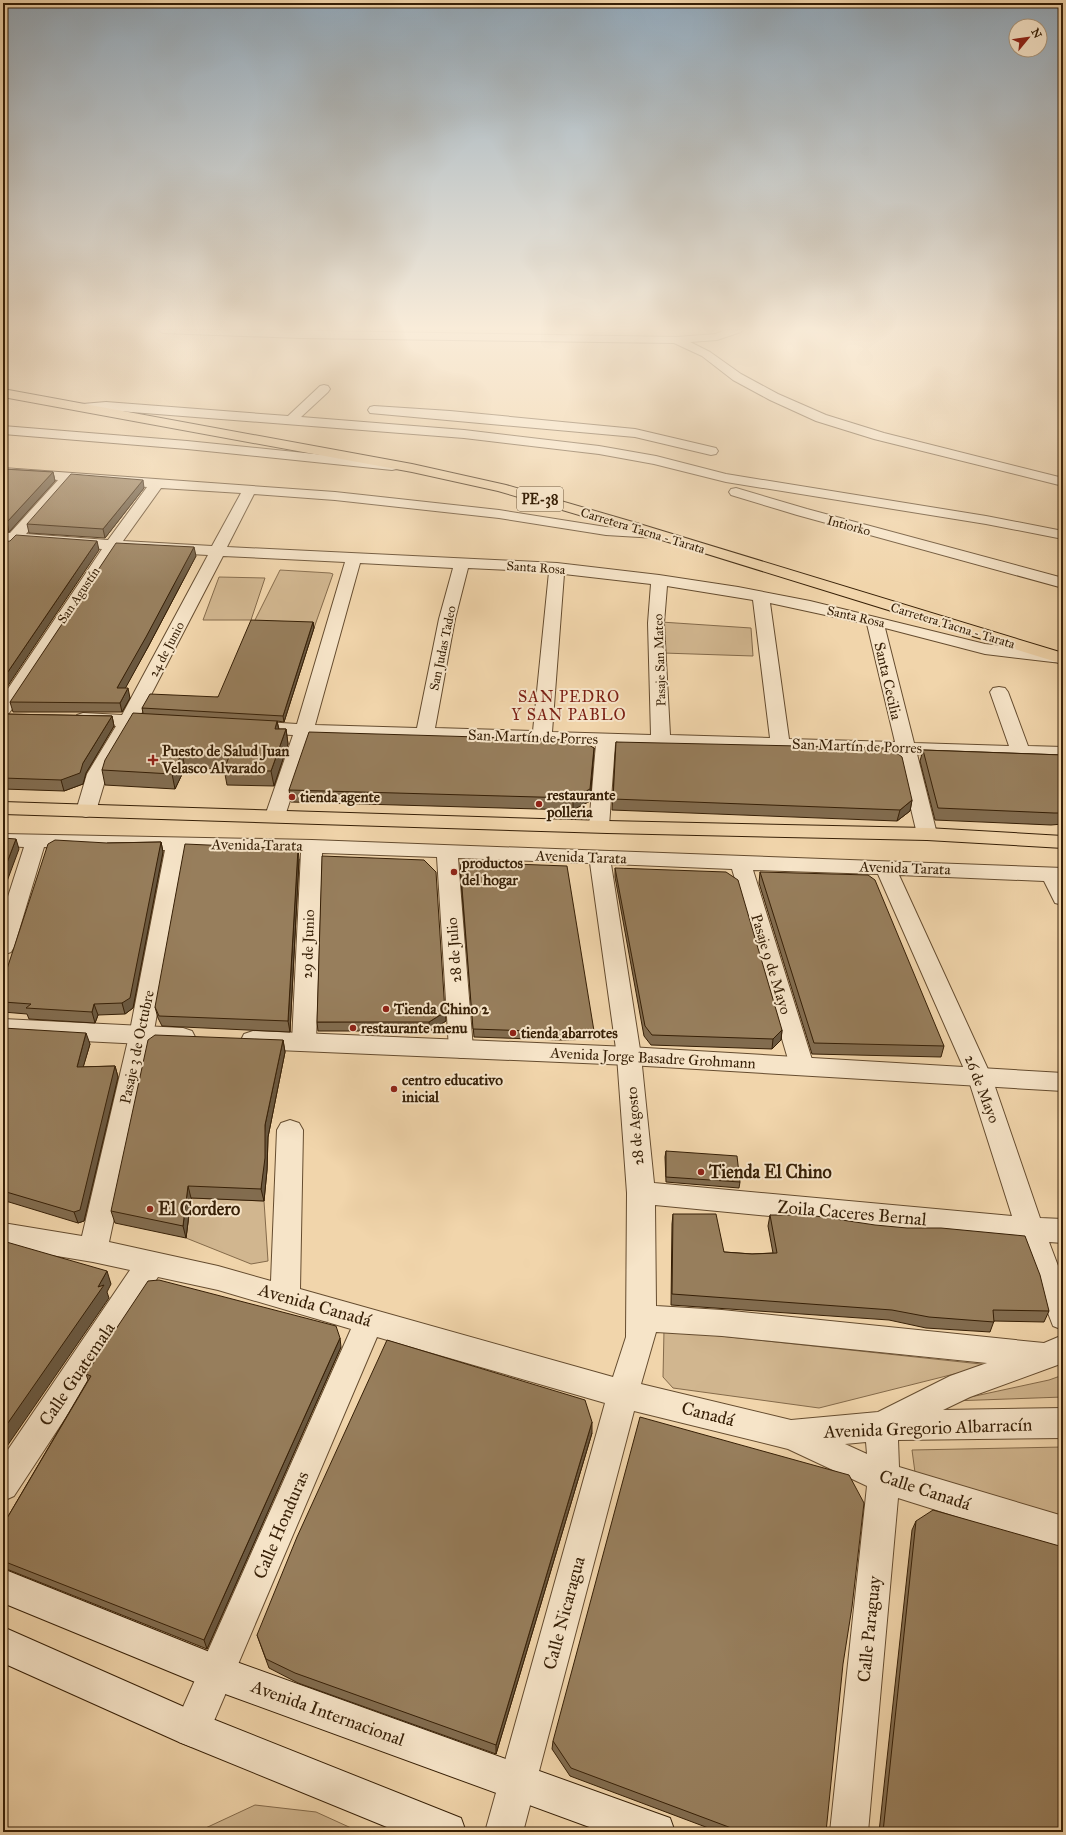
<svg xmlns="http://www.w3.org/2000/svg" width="1066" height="1835" font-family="'IM FELL Great Primer',serif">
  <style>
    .green { fill: #d1b68f; stroke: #846a4a }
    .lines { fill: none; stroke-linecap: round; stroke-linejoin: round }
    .minor-casing { stroke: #654c2f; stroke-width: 2 }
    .tertiary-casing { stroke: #654c2f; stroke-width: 2 }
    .secondary-casing { stroke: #361f06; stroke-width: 2 }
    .trunk-casing { stroke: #361f06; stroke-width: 2 }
    .minor { fill: #f6e4c8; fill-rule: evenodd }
    .tertiary { fill: #f6e4c8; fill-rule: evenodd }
    .secondary { fill: #f6e4c8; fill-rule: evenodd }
    .trunk { fill: #f1d5ab; fill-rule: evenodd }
    .wall { fill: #826c4f; stroke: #361f06 }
    .shaded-wall { fill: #6a5840; stroke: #361f06 }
    .building { fill: #977e5c; stroke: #361f06 }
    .poi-dot { fill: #8f2418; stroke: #f6e4c8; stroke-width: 1.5 }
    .labels { text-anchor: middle; stroke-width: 4; stroke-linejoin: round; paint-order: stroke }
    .far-street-label { font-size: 13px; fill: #361f06; stroke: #f6e4c8 }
    .shield { fill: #f6e4c8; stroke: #705a40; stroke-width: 1 }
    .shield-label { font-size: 14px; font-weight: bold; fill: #361f06 }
    .street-label { font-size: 15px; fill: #361f06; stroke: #f6e4c8 }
    .poi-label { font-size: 15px; font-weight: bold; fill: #361f06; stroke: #f6e4c8; text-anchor: start }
    .neighbourhood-label { font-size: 16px; letter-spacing: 1px; fill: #7a1f14; stroke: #f6e4c8 }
    .near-poi-label { font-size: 18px; font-weight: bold; fill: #361f06; stroke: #f6e4c8; text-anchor: start }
    .near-street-label { font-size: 18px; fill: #361f06; stroke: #f6e4c8 }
  </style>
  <rect width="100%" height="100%" fill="#f1d5ab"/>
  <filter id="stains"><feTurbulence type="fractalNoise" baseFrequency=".005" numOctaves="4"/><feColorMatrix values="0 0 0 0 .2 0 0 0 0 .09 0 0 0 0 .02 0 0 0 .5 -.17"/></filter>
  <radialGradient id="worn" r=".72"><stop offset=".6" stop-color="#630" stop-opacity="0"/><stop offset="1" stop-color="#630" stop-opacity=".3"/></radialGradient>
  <g class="green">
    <path d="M280 570 330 573 333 574 314 628 252 626Z"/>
    <path d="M219 577 265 578 251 620H203Z"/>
    <path d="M661 622 751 628 753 656 663 653Z"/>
    <path d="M191 1198 264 1201 268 1261 251 1264 186 1238Z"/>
    <path d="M664 1330 990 1365 819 1408 673 1388 663 1377Z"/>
    <path d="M1063 1375V1397L952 1401 1049 1380Z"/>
    <path d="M1063 1447V1519L916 1480 912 1450Z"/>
    <path d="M255 1805 316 1812 360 1832H197Z"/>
  </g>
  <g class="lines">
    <defs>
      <g id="minor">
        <path d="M158 330H264L677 337 716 334 725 330H742L741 332 717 340 690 342 710 352 741 374 778 394 826 415 884 433 1063 478V486L874 439 816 421 770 400 733 380 702 356 674 343 300 338 163 333Z"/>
        <path d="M324 385 328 386 330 389 328 392 301 417 464 430 599 446 656 456 726 474 986 516 1063 531V539L986 524 726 482 654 464 599 454 464 438 106 410H82L80 407 82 404 106 402 288 416 320 386Z"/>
        <path d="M374 406 450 411 635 429 716 448 718 451 716 454 711 455 635 437 370 413 368 410 370 407Z"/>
        <path d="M3 426 187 441 392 462 397 463 399 466 397 469 392 470 187 449 3 434Z"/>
        <path d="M3 468 335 492 499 510 606 527 661 531 663 534 661 537 656 538 606 535 499 518 335 500 254 494 227 547 557 563 659 575 738 587 810 601 985 644 1063 653V663H1061L985 654 885 628 914 743 1009 746 990 692 993 688 999 687 1005 688 1008 692 1028 746 1063 747V759L917 754 937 834 934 838 927 840 920 838 917 834 898 754 615 745 609 826 606 830 599 832 592 830 589 826 596 744 311 736 285 816 282 820 275 822 268 820 265 816 293 735 249 733 242 731 240 727 242 723 249 721 297 724 345 562 223 556 140 716 165 718 167 722 165 726 158 728 134 727 107 774 96 811 93 815 86 817 79 815 76 811 87 774 116 726 77 723 74 719 77 715 83 713 122 715 208 555 117 550 12 709 9 713 3 714V696L102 549 18 543 12 549 3 550V533H10L58 480 3 476ZM72 481 147 487 108 540 26 534ZM161 488 241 493 212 546 123 541ZM360 563 453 568 439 619 417 728 315 725ZM468 568 549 572 533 731 435 728 455 619ZM564 574 651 584 648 623 651 735 552 732ZM667 586 753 600 770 738 670 735 664 623ZM770 603 867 624 895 742 789 739Z"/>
        <path d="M736 488 807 509 1063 578V588L797 515 731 495 729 492 731 489Z"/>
        <path d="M3 834 312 840 1063 868V905L1055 903 1044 881 899 875 992 1078 1040 1218 1063 1219V1243L1049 1242 1063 1279V1330L1053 1326 1020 1240 655 1205 656 1306 722 1310 1044 1343 1063 1335V1363L970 1397 943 1410 1063 1408V1438L898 1440 899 1467 1063 1516V1550L898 1498 868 1832H830L867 1486 788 1449 634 1411 523 1832H485L605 1403 377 1337 205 1742 192 1747 179 1742 174 1729 179 1716 351 1329 218 1290 158 1277 14 1496 3 1501V1457L130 1270 93 1262 3 1247V1223L82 1236 129 1036 165 850 44 847 14 947 11 952 3 955V912L24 847 3 846ZM186 850 301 852 292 1042 295 1048 304 1051 313 1048 316 1042 322 853 437 857 449 1049 452 1055 461 1058 470 1055 473 1049 458 858 590 863 617 1056 627 1193 626 1337 613 1377 300 1289 303 1130 299 1123 290 1120 281 1123 277 1130 271 1281 218 1266 109 1242 153 1036ZM611 864 732 869 790 1066 793 1072 802 1075 811 1072 814 1066 753 870 878 874 968 1078 1012 1216 654 1183 641 1056ZM656 1332 722 1336 987 1363 950 1376 878 1412 791 1420 641 1384ZM866 1442 867 1454 845 1444Z"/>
      </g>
      <g id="tertiary">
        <path d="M3 1019 183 1028 192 1031 195 1037 192 1043 183 1046 3 1037Z"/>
        <path d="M253 1031 629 1047 1063 1073V1091L629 1065 253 1049 244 1046 241 1040 244 1034Z"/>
      </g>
      <g id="secondary">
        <path d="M3 1569 217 1655 656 1813 670 1818 675 1832H603L217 1691 3 1603Z"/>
        <path d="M3 1627 200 1714 461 1818 466 1832H399L179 1742 3 1663Z"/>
      </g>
      <g id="trunk">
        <path d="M3 389 412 464 506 485 633 522 1063 653V664L623 528 498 491 412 472 3 397Z"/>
        <path d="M3 802 607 821 927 828 1063 836V848L927 840 607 833 3 814Z"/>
      </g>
    </defs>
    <use href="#minor" class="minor-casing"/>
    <use href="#tertiary" class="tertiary-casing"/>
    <use href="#secondary" class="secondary-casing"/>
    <use href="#trunk" class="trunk-casing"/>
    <use href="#minor" class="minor"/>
    <use href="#tertiary" class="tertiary"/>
    <use href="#secondary" class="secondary"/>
    <use href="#trunk" class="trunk"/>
  </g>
  <g class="wall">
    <path d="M3 469 53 472 55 481 9 532H3Z"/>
    <path d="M144 488 105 538 29 533 27 524Z"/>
    <path d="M196 556 148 647 125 688 130 698 122 712H13L10 702Z"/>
    <path d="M313 622 314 628 284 722 277 721 279 729H286L288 744 274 786 227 785 224 769 185 768 175 789 105 785 102 770 143 713 142 708 218 697Z"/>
    <path d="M3 714 112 716 114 726 86 773 83 784 64 791 3 789Z"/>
    <path d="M616 742 912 800 910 811 897 821 612 810Z"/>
    <path d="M594 748 590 801 573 810 291 802 289 790Z"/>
    <path d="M923 750 1063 755V824L1051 825 935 820 920 761Z"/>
    <path d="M161 842 163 852 133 1008 125 1014 98 1015 95 1023 29 1019 27 1014 3 1012V981L107 843Z"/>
    <path d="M299 859 290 1032 162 1026 158 1018 155 1007Z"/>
    <path d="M615 868 782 1030 781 1040 772 1049 651 1045 644 1036 615 877Z"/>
    <path d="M460 870 594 1031V1039L561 1040 474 1037Z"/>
    <path d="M760 872 944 1046 941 1057 812 1054 759 883Z"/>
    <path d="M446 1021 430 1031H318L317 1022Z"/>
    <path d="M3 1028 90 1044 83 1067 115 1066 118 1077 84 1221 78 1223 9 1202 3 1201Z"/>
    <path d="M283 1040 285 1052 268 1137 267 1170 264 1201 191 1198 186 1238 115 1223 111 1211Z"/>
    <path d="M666 1151 740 1182 739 1188 666 1182 665 1157Z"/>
    <path d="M673 1214 724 1252 752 1254 773 1253 768 1226 770 1215 1049 1311 1044 1322 994 1321 990 1332 926 1328 889 1320 671 1305 672 1224Z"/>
    <path d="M341 1347 207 1649 4 1568H3V1525L88 1380 86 1374Z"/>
    <path d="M592 1433 496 1754 298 1683 269 1668 257 1635Z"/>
    <path d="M916 1521 1063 1832H879L912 1530Z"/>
    <path d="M553 1741 826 1832H719L570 1776 552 1749Z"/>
  </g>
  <g class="shaded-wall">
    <path d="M53 472 55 481 9 532 7 522Z"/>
    <path d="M143 480 144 488 105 538 103 529Z"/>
    <path d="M97 541 99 550 3 693V679Z"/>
    <path d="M194 547 196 556 148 647 120 698 117 688Z"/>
    <path d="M313 622 314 628 284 722 283 716Z"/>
    <path d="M128 688 130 698 122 712 120 703Z"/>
    <path d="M112 716 114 726 86 773 83 784 64 791 61 780 83 763Z"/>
    <path d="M277 721 280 736 275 729Z"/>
    <path d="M286 729 288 744 274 786 271 771Z"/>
    <path d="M594 748 590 801 573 810V798Z"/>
    <path d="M182 753 185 768 175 789 172 774Z"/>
    <path d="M912 800 910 811 897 821 900 810Z"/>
    <path d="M16 839 19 849 3 892V873Z"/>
    <path d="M161 842 163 852 133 1008 125 1014 122 1003Z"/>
    <path d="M298 849 299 859 290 1032 288 1021Z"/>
    <path d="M94 1004 98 1015 95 1023 92 1012Z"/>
    <path d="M445 1012 446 1021 430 1031 429 1022Z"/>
    <path d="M782 1030 781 1040 772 1049 773 1039Z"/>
    <path d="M86 1033 90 1044 80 1078 77 1067Z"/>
    <path d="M283 1040 285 1052 268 1137 267 1170 264 1201 261 1189 265 1125Z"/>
    <path d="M115 1066 118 1077 84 1221 78 1223 74 1212Z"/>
    <path d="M188 1186 191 1198 186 1238 183 1226Z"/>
    <path d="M107 1271 111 1284 107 1292 109 1298 3 1452V1430L98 1287Z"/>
    <path d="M340 1338 341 1347 207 1649 204 1640Z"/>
    <path d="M592 1422V1433L496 1754V1745Z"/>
  </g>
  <g class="building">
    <path d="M3 469 53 472 7 522 3 523Z"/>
    <path d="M71 474 143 480 103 529 27 524Z"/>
    <path d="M16 535 97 541 3 679V542L10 541Z"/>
    <path d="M116 543 194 547 146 637 117 688H128L120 703 10 702Z"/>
    <path d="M251 620 313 622 283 716 142 708 150 694 218 697Z"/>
    <path d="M133 713 277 721 275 729H286L271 771 224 770 230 754 182 753 172 774 102 770 105 760Z"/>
    <path d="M3 714 112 716 83 763 80 773 61 780 3 778Z"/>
    <path d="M309 732 580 740 594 748 590 789 573 798 289 790Z"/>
    <path d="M616 742 890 748 902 757 912 800 900 810 613 799Z"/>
    <path d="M923 750 1063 755V813H1054L938 808Z"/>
    <path d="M3 838 16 839 3 873Z"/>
    <path d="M55 840 107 843 161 842 130 998 122 1003 94 1004 92 1012 26 1008 31 1004 3 1002V981L48 844Z"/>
    <path d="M185 844 298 849 288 1021 159 1016 155 1007Z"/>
    <path d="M322 856 424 860 436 872 445 1012 429 1022H317Z"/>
    <path d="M460 862 567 866 594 1031 561 1032 473 1029Z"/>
    <path d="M615 868 726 872 738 880 782 1030 773 1039 652 1035 645 1026Z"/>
    <path d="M760 872H761L868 875 875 880 944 1046 814 1043Z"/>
    <path d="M3 1028 86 1033 77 1067 115 1066 80 1210 74 1212 3 1191Z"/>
    <path d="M155 1035 283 1040 265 1125V1158L261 1189 188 1186 183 1226 111 1211 148 1040Z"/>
    <path d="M666 1151 737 1156 740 1182 666 1177Z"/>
    <path d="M673 1214H716L724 1252 752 1254 777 1253 770 1215H809L875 1225 907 1228H941L1025 1236 1040 1275 1049 1311 993 1310 994 1322 929 1317 892 1310 672 1294Z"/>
    <path d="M3 1241 107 1271 98 1287 104 1285 3 1430Z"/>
    <path d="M159 1280 336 1326 340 1338 204 1640 3 1561V1525L91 1376 86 1374 148 1281Z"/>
    <path d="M387 1340 585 1400 592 1422 496 1745 295 1673 266 1659 257 1635 297 1537Z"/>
    <path d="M640 1417 849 1475 864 1503 852 1607 843 1664 826 1832H742L571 1768 553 1741Z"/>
    <path d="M933 1510 1063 1547V1832H883L916 1521Z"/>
  </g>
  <linearGradient id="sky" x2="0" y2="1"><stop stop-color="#92a8b9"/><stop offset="0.56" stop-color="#f9ecd9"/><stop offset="1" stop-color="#f9ecd9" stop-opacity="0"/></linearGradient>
  <rect width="1066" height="587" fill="url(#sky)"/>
  <g class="poi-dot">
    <path d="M151 754h4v4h4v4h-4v4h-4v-4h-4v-4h4z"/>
    <circle cx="292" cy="797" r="4"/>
    <circle cx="539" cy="804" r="4"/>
    <circle cx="454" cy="872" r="4"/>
    <circle cx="386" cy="1009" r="4"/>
    <circle cx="353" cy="1028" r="4"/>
    <circle cx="513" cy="1033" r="4"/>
    <circle cx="394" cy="1089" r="4"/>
    <circle cx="701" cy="1172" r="4"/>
    <circle cx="150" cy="1209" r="4"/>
  </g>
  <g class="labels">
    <g class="far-street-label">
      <text transform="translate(849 525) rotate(15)" y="5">Intiorko</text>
      <text transform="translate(643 530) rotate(17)" y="5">Carretera Tacna - Tarata</text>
      <text transform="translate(536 567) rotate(4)" y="5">Santa Rosa</text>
      <text transform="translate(78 595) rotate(-56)" y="5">San Agustín</text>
      <text transform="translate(856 616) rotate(13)" y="5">Santa Rosa</text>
      <text transform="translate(953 625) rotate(17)" y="5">Carretera Tacna - Tarata</text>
      <text transform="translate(442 648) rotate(-78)" y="5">San Judas Tadeo</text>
      <text transform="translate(166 649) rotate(-62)" y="5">24 de Junio</text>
      <text transform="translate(659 660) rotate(-92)" y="5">Pasaje San Mateo</text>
    </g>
    <rect class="shield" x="517" y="487" width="46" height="24" rx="3"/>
    <g class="shield-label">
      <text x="540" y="504">PE-38</text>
    </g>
    <g class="street-label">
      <text transform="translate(888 681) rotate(77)" y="5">Santa Cecilia</text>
      <text transform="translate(533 737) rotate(2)" y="5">San Martín de Porres</text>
      <text transform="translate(857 746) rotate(2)" y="5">San Martín de Porres</text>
      <text transform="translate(257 845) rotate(1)" y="5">Avenida Tarata</text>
      <text transform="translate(581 857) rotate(2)" y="5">Avenida Tarata</text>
      <text transform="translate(905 868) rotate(2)" y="5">Avenida Tarata</text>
      <text transform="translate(308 944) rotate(-88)" y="5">29 de Junio</text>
      <text transform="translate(454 950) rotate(-94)" y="5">28 de Julio</text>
      <text transform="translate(771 964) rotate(73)" y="5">Pasaje 9 de Mayo</text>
      <text transform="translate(137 1047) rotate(-78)" y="5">Pasaje 3 de Octubre</text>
      <text transform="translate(653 1058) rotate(3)" y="5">Avenida Jorge Basadre Grohmann</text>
      <text transform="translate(982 1089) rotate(69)" y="5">26 de Mayo</text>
      <text transform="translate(635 1126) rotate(-95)" y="5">28 de Agosto</text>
    </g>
    <g class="poi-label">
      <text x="162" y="756">Puesto de Salud Juan<tspan x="162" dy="17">Velasco Alvarado</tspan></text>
      <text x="547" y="800">restaurante<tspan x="547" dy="17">polleria</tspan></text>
      <text x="300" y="802">tienda agente</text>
      <text x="462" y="868">productos<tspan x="462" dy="17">del hogar</tspan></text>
      <text x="394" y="1014">Tienda Chino 2</text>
      <text x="361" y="1033">restaurante menu</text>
      <text x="521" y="1038">tienda abarrotes</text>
      <text x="402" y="1085">centro educativo<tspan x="402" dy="17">inicial</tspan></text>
    </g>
    <g class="neighbourhood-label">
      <text x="569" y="702">SAN PEDRO<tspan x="569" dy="18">Y SAN PABLO</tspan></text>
    </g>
    <g class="near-poi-label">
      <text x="709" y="1178">Tienda El Chino</text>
      <text x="158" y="1215">El Cordero</text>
    </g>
    <g class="near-street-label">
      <text transform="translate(852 1213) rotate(5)" y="6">Zoila Caceres Bernal</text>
      <text transform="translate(315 1305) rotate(16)" y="6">Avenida Canadá</text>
      <text transform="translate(77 1374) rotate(-56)" y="6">Calle Guatemala</text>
      <text transform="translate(708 1414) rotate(14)" y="6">Canadá</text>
      <text transform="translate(928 1428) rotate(-2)" y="6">Avenida Gregorio Albarracín</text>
      <text transform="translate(925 1490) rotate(18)" y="6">Calle Canadá</text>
      <text transform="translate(281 1525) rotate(-67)" y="6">Calle Honduras</text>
      <text transform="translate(564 1613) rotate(-75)" y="6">Calle Nicaragua</text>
      <text transform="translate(869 1629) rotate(-84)" y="6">Calle Paraguay</text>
      <text transform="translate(328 1713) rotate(20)" y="6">Avenida Internacional</text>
    </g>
  </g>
  <rect width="1066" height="1835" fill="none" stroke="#f1d5ab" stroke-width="16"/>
  <rect x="4" y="4" width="1058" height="1827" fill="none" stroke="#361f06" stroke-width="2"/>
  <rect x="8" y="8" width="1050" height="1819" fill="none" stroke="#361f06"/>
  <g transform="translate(1028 38) rotate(61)"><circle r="19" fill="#f6e4c8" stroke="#a9957a"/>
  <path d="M0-3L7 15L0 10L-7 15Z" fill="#8f2418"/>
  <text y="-6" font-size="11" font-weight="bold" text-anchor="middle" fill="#361f06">N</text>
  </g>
  <rect width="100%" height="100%" filter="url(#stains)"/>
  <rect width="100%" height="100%" fill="url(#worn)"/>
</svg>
